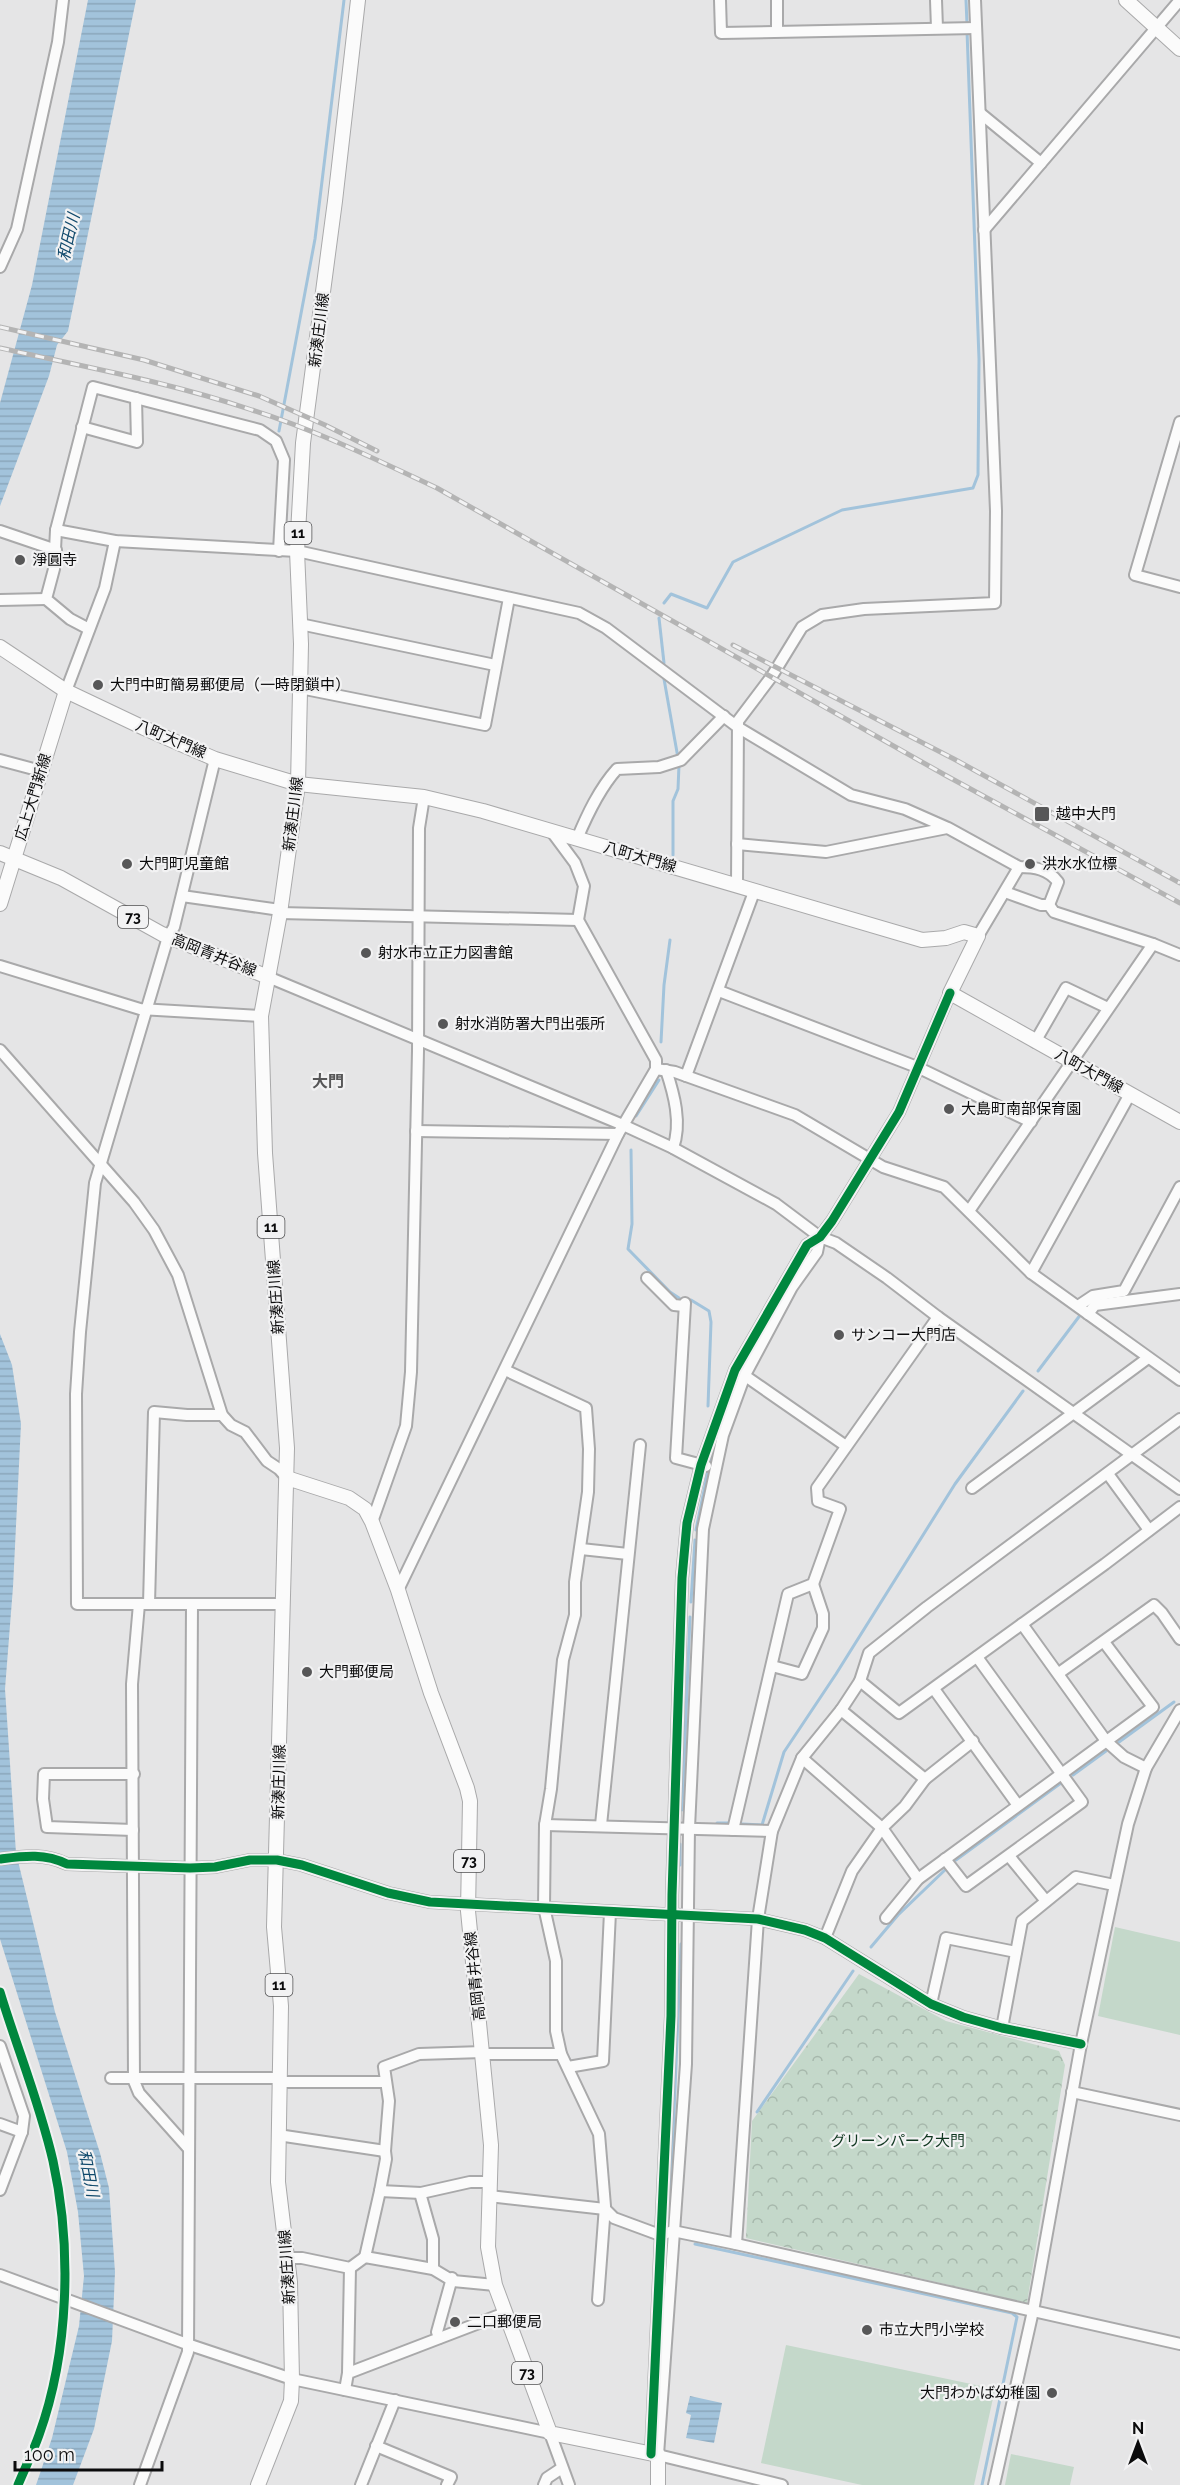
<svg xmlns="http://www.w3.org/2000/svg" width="1180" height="2485" font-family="Raleway,'Noto Sans JP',sans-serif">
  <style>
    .green { fill: #c4d8ca }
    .park { fill: url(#park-crowns) }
    .water { fill: url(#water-rules) }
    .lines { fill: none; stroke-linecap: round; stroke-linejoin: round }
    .stream { stroke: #a2c3db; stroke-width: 3 }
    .minor-casing { stroke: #a9a9aa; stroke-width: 14 }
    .major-casing { stroke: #a9a9aa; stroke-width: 16 }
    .minor { stroke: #fbfbfb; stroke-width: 10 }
    .major { stroke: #fbfbfb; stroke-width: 14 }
    .rail-casing { stroke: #b4b4b4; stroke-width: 5 }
    .rail { stroke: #f2f2f3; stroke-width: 3; stroke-dasharray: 9; stroke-linecap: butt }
    .cycleway-casing { stroke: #f2f2f3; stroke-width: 13 }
    .cycleway { stroke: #00873e; stroke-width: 9 }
    .poi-dot { fill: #575758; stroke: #f2f2f3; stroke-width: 2 }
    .labels { text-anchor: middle; stroke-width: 4.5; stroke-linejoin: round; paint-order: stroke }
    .shield { fill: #f2f2f3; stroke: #505051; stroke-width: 1.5 }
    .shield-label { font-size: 14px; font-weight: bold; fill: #0b0b0c }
    .street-label { font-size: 15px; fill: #0b0b0c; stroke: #f2f2f3 }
    .poi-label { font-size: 15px; fill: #0b0b0c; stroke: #f2f2f3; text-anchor: start }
    .park-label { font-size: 15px; fill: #103720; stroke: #f2f2f3 }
    .water-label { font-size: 16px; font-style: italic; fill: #114a6c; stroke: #f2f2f3 }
    .neighbourhood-label { font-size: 16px; font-weight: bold; fill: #575758; stroke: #f2f2f3 }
  </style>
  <defs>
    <pattern id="park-crowns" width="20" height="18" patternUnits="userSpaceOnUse" patternTransform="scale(1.5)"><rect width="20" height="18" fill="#c4d8ca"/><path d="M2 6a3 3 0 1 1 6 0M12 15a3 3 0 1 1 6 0" fill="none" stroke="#a7b8ac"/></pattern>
    <pattern id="water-rules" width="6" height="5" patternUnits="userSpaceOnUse" patternTransform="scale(1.5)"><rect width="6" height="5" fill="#a2c3db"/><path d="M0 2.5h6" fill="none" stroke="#8aa6bb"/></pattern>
  </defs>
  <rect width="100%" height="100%" fill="#e5e5e6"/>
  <g class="green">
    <path d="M1115 1927 1180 1942V2035L1098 2016Z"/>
    <path d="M786 2345 995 2389 974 2485H862L761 2463Z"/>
    <path d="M1011 2454 1074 2467 1070 2485H1005Z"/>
  </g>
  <path class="park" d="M859 1974 946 2021 1059 2051 1065 2065 1027 2303 746 2238 752 2121Z"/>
  <g class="water">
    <path d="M88 0H136L68 331 57 345 49 376 0 506V403L32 285Z"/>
    <path d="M0 1334 12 1365 21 1424 13 1587 5 1689 16 1853 55 2012 100 2153 109 2188 115 2272 112 2341 94 2429 73 2485H36L52 2438 79 2326 84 2276 78 2212 67 2152 0 1939Z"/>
    <path d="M690 2396 722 2403 714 2443 686 2438 691 2415 686 2413Z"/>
  </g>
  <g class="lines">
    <g class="stream">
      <path d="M966 0 967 24"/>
      <path d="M279 431 315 239 344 0"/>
      <path d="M664 603 671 594 707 608 733 562 842 510 973 488 978 475 979 359 967 31"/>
      <path d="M659 618 664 663"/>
      <path d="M664 679 678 758"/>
      <path d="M673 855V801L678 789 679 765"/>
      <path d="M661 1042 664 985 670 940"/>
      <path d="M636 1116 659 1080"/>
      <path d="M631 1150 632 1224 628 1249 670 1292 679 1298"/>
      <path d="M1124 1296 1180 1289"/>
      <path d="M691 1300 709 1311 711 1322 708 1406"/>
      <path d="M1038 1371 1081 1314"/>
      <path d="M710 1461 713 1449"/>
      <path d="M696 1530 708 1471"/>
      <path d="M691 1602 695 1540"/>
      <path d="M1119 1742 1174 1702"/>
      <path d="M1073 1775 1106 1751"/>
      <path d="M682 1810 690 1617"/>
      <path d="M717 1823H728"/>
      <path d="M742 1824 762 1825 784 1752 836 1674 955 1484 1023 1391"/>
      <path d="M956 1860 1061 1783"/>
      <path d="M680 1865V1844"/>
      <path d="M871 1947 898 1915 946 1869"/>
      <path d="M757 2112 853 1971"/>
      <path d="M670 2208 681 1944"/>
      <path d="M695 2244 1012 2313 1017 2317 982 2485"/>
    </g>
    <defs>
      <g id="minor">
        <path d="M720 0 721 33 976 28"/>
        <path d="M777 0V31"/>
        <path d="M936 0 937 28"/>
        <path d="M980 113 1041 163"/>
        <path d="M984 230 1180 0"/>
        <path d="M0 267 17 229 58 42 63 0"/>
        <path d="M1180 422 1135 575 1180 587"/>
        <path d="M82 427 137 442 136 398"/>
        <path d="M56 530 115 541 297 551 579 613 606 628 739 728 851 795 905 809 948 828 1019 867C1035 867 1048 869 1058 882L1049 905"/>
        <path d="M0 531 56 550"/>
        <path d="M0 600 46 599"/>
        <path d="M300 624 495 665"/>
        <path d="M89 629 70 619 46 599 54 569 56 530 93 387 260 430 276 441 284 460 279 551"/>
        <path d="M300 688 485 725 509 598"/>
        <path d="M66 691 105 588 115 541"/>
        <path d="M215 759 174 927 168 937 95 1183 80 1332 76 1394 77 1604H283"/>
        <path d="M0 760 41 771"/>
        <path d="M577 839C587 815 599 789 617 769L659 767 681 760 724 716"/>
        <path d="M737 844 826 852 947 828"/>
        <path d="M737 885 738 721 772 676 802 627 822 615 864 609 995 603 996 511 975 0"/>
        <path d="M1005 892 1041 905H1049L1054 912 1153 944 1180 955"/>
        <path d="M182 896 280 910"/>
        <path d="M280 913 578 920"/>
        <path d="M978 936 1019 867"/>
        <path d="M0 966 140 1009 261 1016"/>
        <path d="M268 977 623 1125 673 1148 776 1204 820 1237 836 1243 887 1278 938 1317 1180 1489"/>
        <path d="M719 991 917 1067 1031 1122"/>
        <path d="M1035 1042 1066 988 1108 1008"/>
        <path d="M0 1050 134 1202 154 1230 178 1275 222 1415 231 1425 245 1432 267 1461 279 1469 287 1478"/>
        <path d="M656 1069 675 1072 795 1115 883 1167 944 1187 1031 1273 1180 1380"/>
        <path d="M666 1070C674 1094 682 1123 673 1148"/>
        <path d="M686 1076 754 892"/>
        <path d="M416 1131 618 1134"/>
        <path d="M969 1211 1153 944"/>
        <path d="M1031 1273 1130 1094"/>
        <path d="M647 1278 674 1305 684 1306"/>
        <path d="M685 1303 676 1458 706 1466"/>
        <path d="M1078 1306 1093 1296 1124 1291 1180 1187"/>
        <path d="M1088 1314 1095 1305 1180 1294"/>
        <path d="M505 1370 586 1408 589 1449 588 1492 575 1582V1615L563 1660 551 1789 545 1825 544 1907 556 1961V2031L561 2054 599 2134 605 2206 598 2300"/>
        <path d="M741 1373 846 1446"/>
        <path d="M1108 1474 1149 1530"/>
        <path d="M972 1488 1148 1358"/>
        <path d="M372 1522 406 1426 411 1372 418 1051 419 828 424 797"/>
        <path d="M581 1549 628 1554"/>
        <path d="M398 1590 618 1134 656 1069V1060L578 920 584 886 575 863 552 832"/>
        <path d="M139 1604 132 1684 134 2081 139 2093 189 2149"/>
        <path d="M149 1604 154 1412 187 1415H222"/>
        <path d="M1022 1624 1106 1741 1124 1757 1146 1768"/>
        <path d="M772 1666 802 1674 823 1628V1614L813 1584"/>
        <path d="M1059 1673 1154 1605 1162 1613 1180 1639"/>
        <path d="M860 1681 899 1713 1105 1564 1180 1507"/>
        <path d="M934 1689 1017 1804"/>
        <path d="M841 1710 925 1779"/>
        <path d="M802 1758 882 1828 918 1879"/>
        <path d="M545 1825 772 1831"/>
        <path d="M601 1825 640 1445"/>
        <path d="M133 1830 47 1827 43 1799 44 1774H134"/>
        <path d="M733 1830 788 1594 813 1584 840 1509 818 1501 817 1488 938 1317"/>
        <path d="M1009 1856 1046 1901"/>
        <path d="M0 1859C24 1856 44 1853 67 1864L190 1868 215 1867 250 1860H277L302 1865 388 1893 430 1902 758 1919 805 1930 825 1938 931 2004 963 2017 1002 2028 1081 2044"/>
        <path d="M945 1859 966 1886 1082 1802 977 1657"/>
        <path d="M886 1918 918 1879 1153 1707 1104 1642"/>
        <path d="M825 1938 852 1871 882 1828 905 1806 925 1779 973 1741"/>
        <path d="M931 2004 946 1938 1016 1952"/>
        <path d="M1002 2028 1022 1921 1076 1877 1114 1885"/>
        <path d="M0 2046 24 2116 22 2132 0 2190"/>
        <path d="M483 2054H561"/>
        <path d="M568 2067 603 2061 610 1912"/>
        <path d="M111 2078H279"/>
        <path d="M279 2082H385"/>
        <path d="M1072 2092 1180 2115"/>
        <path d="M0 2124 22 2132"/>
        <path d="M278 2135 385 2151 389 2101 384 2067 419 2054 483 2052"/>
        <path d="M380 2191 421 2193 470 2182H490"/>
        <path d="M420 2193 433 2239V2269"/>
        <path d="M489 2196 605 2209 614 2218 660 2235 673 2231 736 2244 1180 2344"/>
        <path d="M736 2244 758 1919 772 1831 802 1758 841 1710 860 1681 869 1653 927 1607 1180 1419"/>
        <path d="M365 2257 380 2191 386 2159 385 2151"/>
        <path d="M288 2258H302L350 2268 365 2257 433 2269 453 2281 495 2285"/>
        <path d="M0 2275 187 2344 292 2379 550 2433 569 2485"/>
        <path d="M439 2338 437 2332 452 2278"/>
        <path d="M348 2373 350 2268"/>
        <path d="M345 2390 348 2373 351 2372 505 2313"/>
        <path d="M376 2446 451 2477 447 2485"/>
        <path d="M651 2454 671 2016 672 1895 682 1578 687 1523 701 1465 735 1370 807 1245 820 1237 832 1221 899 1112 950 993"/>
        <path d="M140 2485 188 2352 192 1604"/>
        <path d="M361 2485 395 2400"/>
        <path d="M544 2485 547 2478 562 2468"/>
        <path d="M782 2485 658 2455 686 2064 689 1828 703 1529 723 1435 745 1375 792 1287 817 1252 820 1237"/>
        <path d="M994 2485 1033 2311 1081 2044 1128 1824 1146 1768 1180 1710"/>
      </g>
      <g id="major">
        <path d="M1126 0 1180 49"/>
        <path d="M0 647 66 691 144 728 215 759 298 784 424 797 483 811 922 940 946 938 964 932 978 936 950 993 1180 1122"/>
        <path d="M0 853 61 878 162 934 268 977"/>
        <path d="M0 904 66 691"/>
        <path d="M287 1478 349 1498 365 1509 372 1522 398 1590 431 1693 467 1788 470 1801 468 1911 491 2145 488 2247 495 2285 550 2433 658 2455V2485"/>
        <path d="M258 2485 291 2401 292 2379 290 2282 278 2182 281 2006 274 1927 287 1448 265 1153 261 1016 280 913 298 784 301 644 297 551 303 443 335 201 358 0"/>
      </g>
    </defs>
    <use href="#minor" class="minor-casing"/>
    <use href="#major" class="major-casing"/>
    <use href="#minor" class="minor"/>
    <use href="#major" class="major"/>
    <defs>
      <g id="rail">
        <path d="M0 327 144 360 259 396 325 425 377 451"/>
        <path d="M0 348C85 367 169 382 252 410 316 430 377 460 437 488L945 775 1180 903"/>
        <path d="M733 645 954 759 1180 883"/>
      </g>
    </defs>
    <use href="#rail" class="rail-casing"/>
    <use href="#rail" class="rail"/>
    <defs>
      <g id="cycleway">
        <path d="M0 1859C24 1856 44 1853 67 1864L190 1868 215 1867 250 1860H277L302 1865 388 1893 430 1902 758 1919 805 1930 825 1938 931 2004 963 2017 1002 2028 1081 2044"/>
        <path d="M0 1992C17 2048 40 2104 53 2161 72 2247 69 2352 39 2435 33 2452 25 2468 18 2485"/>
        <path d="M651 2454 671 2016 672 1895 682 1578 687 1523 701 1465 735 1370 807 1245 820 1237 832 1221 899 1112 950 993"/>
      </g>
    </defs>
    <use href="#cycleway" class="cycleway-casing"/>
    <use href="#cycleway" class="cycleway"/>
  </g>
  <g class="poi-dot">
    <circle cx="20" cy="560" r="6"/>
    <circle cx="98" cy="685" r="6"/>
    <rect x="1034" y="806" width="16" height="16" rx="3"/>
    <circle cx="127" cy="864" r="6"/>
    <circle cx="1030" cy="864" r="6"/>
    <circle cx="366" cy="953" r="6"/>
    <circle cx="443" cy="1024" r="6"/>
    <circle cx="949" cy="1109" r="6"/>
    <circle cx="839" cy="1335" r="6"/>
    <circle cx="307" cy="1672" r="6"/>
    <circle cx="455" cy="2322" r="6"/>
    <circle cx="867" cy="2330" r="6"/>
    <circle cx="1052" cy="2393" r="6"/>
  </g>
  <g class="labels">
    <g class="shield">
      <rect x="284.5" y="522" width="27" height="22" rx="4.5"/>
      <rect x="118" y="906" width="30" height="22" rx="4.5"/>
      <rect x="257.5" y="1216" width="27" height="22" rx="4.5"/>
      <rect x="454" y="1850" width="30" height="22" rx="4.5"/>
      <rect x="265.5" y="1974" width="27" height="22" rx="4.5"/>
      <rect x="512" y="2362" width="30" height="22" rx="4.5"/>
    </g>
    <g class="shield-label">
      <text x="298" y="538">11</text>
      <text x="133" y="922">73</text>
      <text x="271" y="1232">11</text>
      <text x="469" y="1866">73</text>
      <text x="279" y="1990">11</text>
      <text x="527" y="2378">73</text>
    </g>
    <g class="street-label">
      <text transform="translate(319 330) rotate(-83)" y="5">新湊庄川線</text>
      <text transform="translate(171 739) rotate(23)" y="5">八町大門線</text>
      <text transform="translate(33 797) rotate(-73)" y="5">広上大門新線</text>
      <text transform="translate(293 814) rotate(-83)" y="5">新湊庄川線</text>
      <text transform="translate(640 857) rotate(16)" y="5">八町大門線</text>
      <text transform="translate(214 955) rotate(22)" y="5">高岡青井谷線</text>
      <text transform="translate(1089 1071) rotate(29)" y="5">八町大門線</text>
      <text transform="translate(276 1297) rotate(-94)" y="5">新湊庄川線</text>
      <text transform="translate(279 1782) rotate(-89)" y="5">新湊庄川線</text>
      <text transform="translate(475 1976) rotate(-96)" y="5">高岡青井谷線</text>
      <text transform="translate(287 2267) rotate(-94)" y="5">新湊庄川線</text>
    </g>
    <g class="poi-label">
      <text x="32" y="565">淨圓寺</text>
      <text x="110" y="690">大門中町簡易郵便局（一時閉鎖中）</text>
      <text x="1056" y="819">越中大門</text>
      <text x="139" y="869">大門町児童館</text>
      <text x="1042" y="869">洪水水位標</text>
      <text x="378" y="958">射水市立正力図書館</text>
      <text x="455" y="1029">射水消防署大門出張所</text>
      <text x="961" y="1114">大島町南部保育園</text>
      <text x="851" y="1340">サンコー大門店</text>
      <text x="319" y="1677">大門郵便局</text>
      <text x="467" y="2327">二口郵便局</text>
      <text x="879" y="2335">市立大門小学校</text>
      <text x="1040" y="2398" text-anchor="end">大門わかば幼稚園</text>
    </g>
    <g class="park-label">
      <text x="898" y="2146">グリーンパーク大門</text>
    </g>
    <g class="water-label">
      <text transform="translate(68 237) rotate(-77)" y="6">和田川</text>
      <text transform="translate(89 2173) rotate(79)" y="6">和田川</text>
    </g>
    <g class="neighbourhood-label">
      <text x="328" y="1087">大門</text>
    </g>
  </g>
  <g transform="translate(1138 2443)" stroke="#f2f2f3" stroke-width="4.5" paint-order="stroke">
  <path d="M0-4.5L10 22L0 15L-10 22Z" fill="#0b0b0c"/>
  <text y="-9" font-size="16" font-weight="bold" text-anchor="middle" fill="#0b0b0c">N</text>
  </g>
  <path d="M15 2461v9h147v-9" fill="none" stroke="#0b0b0c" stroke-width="3"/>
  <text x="24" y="2461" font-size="18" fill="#0b0b0c" stroke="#f2f2f3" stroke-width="4.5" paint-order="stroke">100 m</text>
</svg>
